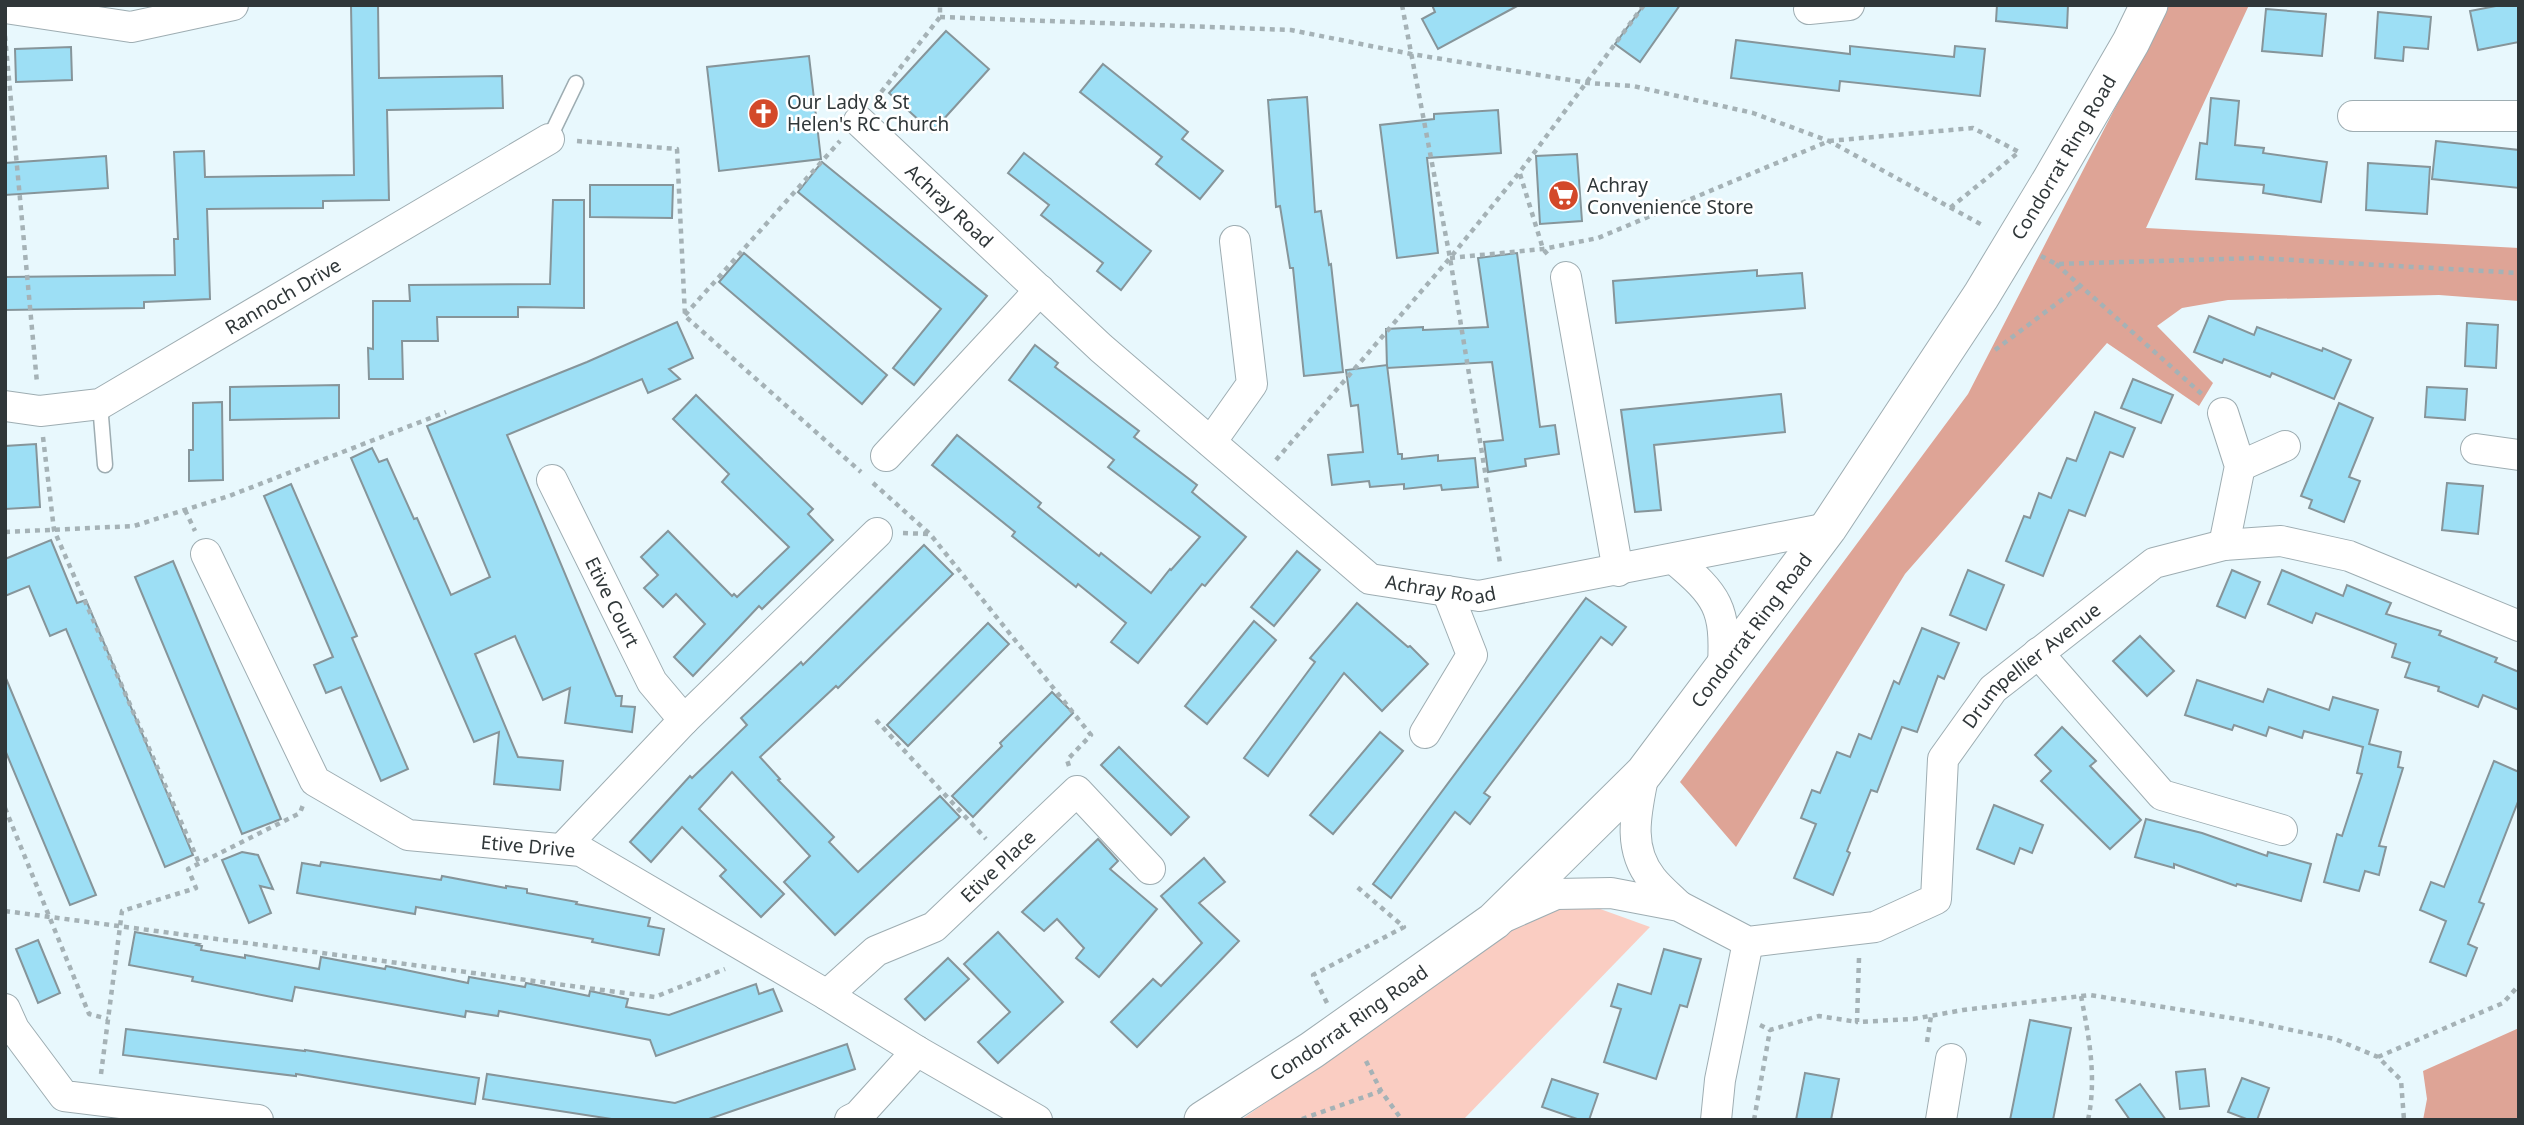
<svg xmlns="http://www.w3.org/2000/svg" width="2524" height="1125" font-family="'Noto Sans',sans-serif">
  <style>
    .green { fill: #facdc2 }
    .forest { fill: #dea496 }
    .building { fill: #9ddff5; stroke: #86959a; stroke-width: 2 }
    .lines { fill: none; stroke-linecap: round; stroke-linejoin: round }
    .service-casing { stroke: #9eadb2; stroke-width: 17 }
    .minor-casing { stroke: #9eadb2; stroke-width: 32 }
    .tertiary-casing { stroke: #9eadb2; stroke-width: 39 }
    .path { stroke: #a5b2b6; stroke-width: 4.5; stroke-dasharray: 5 5; stroke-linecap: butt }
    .service { stroke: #fff; stroke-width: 14 }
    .minor { stroke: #fff; stroke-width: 30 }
    .tertiary { stroke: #fff; stroke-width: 37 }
    .labels { text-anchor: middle; stroke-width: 5; stroke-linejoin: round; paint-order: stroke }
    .poi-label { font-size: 19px; fill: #303739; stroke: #fff; text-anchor: start }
    .street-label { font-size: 19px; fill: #303739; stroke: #fff }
  </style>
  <rect width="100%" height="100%" fill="#e8f8fd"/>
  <path class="green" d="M1556 893 1650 927 1463 1120H1241Z"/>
  <g class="forest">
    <path d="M2168 5H2249L2146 228 2519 248V301L2439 295 2228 300 2182 308 2157 326 2213 383 2199 406 2107 343 1905 574 1736 847 1680 782 1968 394Z"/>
    <path d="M2519 1028V1120H2423L2427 1099 2423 1071Z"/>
  </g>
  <g class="building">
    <path d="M351 5H378L379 78 502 76 503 108 387 110 389 200 323 201V208L207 209 210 299 144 302V308L5 310V277L175 275 174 239H178L174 152 204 151 205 177 354 175Z"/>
    <path d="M1432 5H1519L1438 49 1422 19 1435 12Z"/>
    <path d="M1644 5H1680L1640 62 1615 44Z"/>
    <path d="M1997 5H2068L2067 28 1996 21Z"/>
    <path d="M2501 5H2519V42L2478 50 2470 11Z"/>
    <path d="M2266 9 2326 14 2322 56 2262 51Z"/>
    <path d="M2378 12 2431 17 2428 49 2404 47 2403 61 2375 58Z"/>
    <path d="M946 31 989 69 932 132 889 93Z"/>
    <path d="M1736 40 1850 54V46L1954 57 1955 46 1985 49 1980 96 1840 81 1839 91 1731 78Z"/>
    <path d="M71 47 72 80 16 82 15 49Z"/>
    <path d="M809 56 821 159 719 171 707 67Z"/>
    <path d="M1103 64 1188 132 1182 139 1223 171 1200 199 1156 164 1162 157 1080 92Z"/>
    <path d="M1307 97 1315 212 1321 211 1329 265 1331 264 1343 372 1304 376 1293 268H1290L1280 206 1276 207 1268 100Z"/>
    <path d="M2211 98 2239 101 2235 145 2264 148 2263 153 2327 162 2321 202 2263 193 2264 185 2196 179 2200 143 2207 144Z"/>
    <path d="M1498 110 1501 153 1427 158 1438 253 1397 258 1380 125 1434 119V114Z"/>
    <path d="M2436 141 2519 150V188L2432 179Z"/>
    <path d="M1024 153 1151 251 1121 290 1097 271 1103 263 1041 215 1049 205 1008 173Z"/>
    <path d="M1577 154 1582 221 1540 224 1536 156Z"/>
    <path d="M106 156 108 188 5 195V163Z"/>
    <path d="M822 162 987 296 914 385 893 368 941 309 798 192Z"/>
    <path d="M2368 163 2430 167 2427 214 2366 210Z"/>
    <path d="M590 185H673L672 218 590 217Z"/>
    <path d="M553 200H584V308L518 307V317H437L438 341H402L403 379H369L368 348 373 349V301H410L409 285 550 284Z"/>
    <path d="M744 253 887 375 862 404 719 282Z"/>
    <path d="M1517 253 1540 427 1555 425 1559 454 1525 459 1526 466 1488 472 1484 442 1503 440 1492 362 1387 368 1386 329 1423 327V330L1488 327 1478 258Z"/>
    <path d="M1757 270V276L1802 273 1805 308 1616 323 1613 281Z"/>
    <path d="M2209 316 2254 335 2257 327 2322 351 2323 348 2351 360 2334 399 2272 373 2270 377 2224 359 2222 363 2194 352Z"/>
    <path d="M677 322 693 358 669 369 680 379 648 393 642 379 507 435 616 696H622L621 706 635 707 632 732 565 723 570 688 543 700 515 636 475 654 518 757 563 761 560 790 494 784 499 732 474 742 351 458 372 448 379 462 387 459 414 519 417 518 451 595 490 577 427 426 587 362Z"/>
    <path d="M2467 323 2498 325 2496 368 2465 366Z"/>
    <path d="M1035 345 1058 363 1055 367 1139 431 1134 437 1197 485 1192 492 1246 537 1205 586 1202 584 1138 663 1111 642 1126 623 1078 584 1076 587 1012 536 1015 532 932 465 957 435 1041 503 1038 507 1099 556 1101 553 1151 593 1170 569 1171 570 1200 537 1108 467 1114 460 1009 380Z"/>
    <path d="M1387 365 1398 454H1402V459L1438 455V461L1475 458 1478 487 1442 490 1441 485 1404 489V484L1370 487 1369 481 1332 485 1328 455 1363 452 1358 405 1351 406 1346 370Z"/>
    <path d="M2133 379 2173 395 2161 423 2121 408Z"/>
    <path d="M339 385V418L230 420V387Z"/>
    <path d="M2427 387 2467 389 2465 420 2425 417Z"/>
    <path d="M1781 394 1785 432 1654 445 1661 510 1635 512 1621 410Z"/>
    <path d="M696 395 813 509 808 514 833 540 762 609 759 606 693 676 674 657 705 624 676 594 663 607 644 588 658 575 641 557 668 531 732 596 734 594 737 597 789 547 722 482 729 474 673 419Z"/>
    <path d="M222 402 223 480 189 481V450H193V403Z"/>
    <path d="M2339 403 2373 418 2349 477 2360 481 2344 522 2309 508 2312 500 2301 496Z"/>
    <path d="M2095 412 2135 428 2123 457 2110 452 2085 516 2069 510 2043 576 2006 561 2024 516 2030 518 2039 493 2051 498 2067 458 2076 461Z"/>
    <path d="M36 444 40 507 5 509V446Z"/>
    <path d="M2447 483 2483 486 2478 534 2442 530Z"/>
    <path d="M291 484 357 636 352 638 408 769 381 781 341 687 326 693 314 665 333 657 264 496Z"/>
    <path d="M51 540 77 603 86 600 193 855 165 867 66 629 50 636 29 586 5 596V559Z"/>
    <path d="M924 545 953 574 838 688 836 686 760 757 780 779 778 780 834 837 829 842 858 872 940 796 960 817 835 935 784 882 810 856 732 772 699 809 784 894 761 917 720 876 726 870 682 827 651 862 630 842 690 776 692 778 747 725 741 718 801 662 803 665Z"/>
    <path d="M1297 551 1320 570 1274 626 1251 607Z"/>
    <path d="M173 561 281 819 242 834 135 577Z"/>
    <path d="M1968 570 2004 585 1986 630 1950 615Z"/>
    <path d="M2232 570 2260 582 2245 618 2217 606Z"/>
    <path d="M2282 570 2343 596 2347 585 2391 603 2386 614 2441 631 2439 635 2497 658 2495 662 2519 672V710L2483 695 2478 707 2438 691 2439 687 2405 677 2410 663 2392 657 2396 644 2316 613 2312 623 2268 604Z"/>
    <path d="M1586 598 1626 627 1612 645 1601 637 1484 793 1490 797 1470 824 1455 812 1391 898 1373 884Z"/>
    <path d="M1357 603 1408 647 1410 646 1428 664 1382 711 1344 673 1268 776 1244 758 1315 662 1310 658Z"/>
    <path d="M1254 621 1276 640 1207 724 1185 706Z"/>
    <path d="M988 623 1009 644 908 746 887 725Z"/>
    <path d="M1922 628 1959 643 1944 679 1938 676 1917 732 1902 727 1877 792 1871 790 1847 851 1850 853 1833 895 1794 878 1816 824 1801 818 1812 790 1820 793 1837 752 1850 757 1859 734 1871 739 1894 681 1899 684Z"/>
    <path d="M2140 636 2174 671 2147 696 2113 661Z"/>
    <path d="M5 676 96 895 70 905 5 750Z"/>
    <path d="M2197 680 2263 702 2268 689 2329 710 2333 697 2378 710 2369 744 2401 752 2398 767 2403 768 2379 846 2386 847 2379 875 2365 871 2359 891 2324 882 2337 834 2342 836 2362 774 2357 773 2363 747 2304 731 2302 738 2269 727 2266 736 2234 725 2232 730 2185 715Z"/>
    <path d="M1052 692 1073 713 973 817 952 796 1002 746 1000 743Z"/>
    <path d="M2062 727 2096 761 2090 766 2141 820 2110 849 2041 781 2051 771 2035 755Z"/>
    <path d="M1380 732 1403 751 1333 834 1310 815Z"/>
    <path d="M1119 747 1189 817 1171 835 1101 765Z"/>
    <path d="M2494 761 2519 772V799L2479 902 2484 904 2468 944 2477 948 2466 976 2430 962 2446 921 2420 910 2431 882 2444 887Z"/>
    <path d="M1994 805 2043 825 2032 853 2020 848 2014 864 1977 849Z"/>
    <path d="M2146 819 2202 833 2267 856 2268 852 2311 864 2301 901 2237 884 2236 886 2174 864V868L2135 857Z"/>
    <path d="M1098 839 1118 861 1110 869 1157 909 1099 977 1076 958 1084 948 1057 919 1044 931 1022 912Z"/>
    <path d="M242 852 258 855 273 889 260 886 271 913 249 923 222 860Z"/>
    <path d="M1204 858 1225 882 1199 903 1239 941 1137 1047 1111 1022 1153 979 1161 986 1202 943 1161 896Z"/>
    <path d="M321 862 441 880 442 876 506 888V886L527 889V893L577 902 576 904 650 918 648 926 664 929 659 955 592 942 593 939 416 907 415 914 297 893 302 863 320 866Z"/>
    <path d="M135 932 199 944 197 945 202 946 201 950 245 958V955L319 969 321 957 385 969 386 966 468 983 469 977 525 987 526 983 589 996 590 991 628 999 626 1007 669 1015 756 984 759 994 773 989 782 1011 656 1056 650 1040 499 1011 498 1016 466 1011 465 1017 295 987 292 1001 192 981 193 977 129 965Z"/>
    <path d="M998 932 1063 1002 998 1063 978 1042 1010 1012 964 964Z"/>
    <path d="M38 940 60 993 38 1003 16 949Z"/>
    <path d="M1664 949 1701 959 1687 1007 1680 1005 1656 1079 1604 1062 1621 1009 1611 1006 1618 984 1651 994Z"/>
    <path d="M948 958 969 979 925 1020 905 999Z"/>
    <path d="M2030 1020 2071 1028 2053 1120H2010Z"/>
    <path d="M126 1029 305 1051V1050L479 1078 475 1104 296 1074V1076L123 1055Z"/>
    <path d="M847 1044 855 1069 706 1120H618L483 1099 487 1074 675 1103Z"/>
    <path d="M2205 1069 2209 1106 2180 1109 2176 1072Z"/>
    <path d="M1805 1073 1839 1079 1831 1120H1796Z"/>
    <path d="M2242 1078 2269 1088 2257 1120H2249L2228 1112Z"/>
    <path d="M1552 1079 1598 1094 1589 1120H1580L1542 1107Z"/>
    <path d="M2140 1084 2166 1120H2130L2116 1100Z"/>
  </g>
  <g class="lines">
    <defs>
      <g id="service">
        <path d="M549 139 576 83"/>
        <path d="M100 404 105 465"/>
      </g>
      <g id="minor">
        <path d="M5 8 131 27 233 5"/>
        <path d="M1809 9 1849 5"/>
        <path d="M2353 116H2519"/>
        <path id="s1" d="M859 121 1101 348 1370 579 1479 596 1828 528"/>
        <path d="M1566 277 1618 571"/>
        <path id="s2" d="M5 406 40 411 100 404 549 139"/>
        <path d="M2223 413 2240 466 2224 545"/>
        <path d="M1211 442 1252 384 1235 241"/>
        <path d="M2476 449 2519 455"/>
        <path d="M886 456 1040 290"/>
        <path d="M2240 466 2285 446"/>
        <path id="s3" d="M552 480 652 682 684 720"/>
        <path id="s4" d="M206 554 315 781 408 835 581 851 827 995 917 1051 1037 1120"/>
        <path d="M1674 559C1718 596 1726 608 1723 666"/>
        <path d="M2038 653 2162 795 2282 830"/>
        <path d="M1425 733 1472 655 1447 591"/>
        <path d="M1644 773C1637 809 1626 847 1652 879 1660 889 1670 897 1679 906"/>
        <path d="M562 849 684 720 877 533"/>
        <path id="s5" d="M1504 917 1556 894 1611 893 1679 906 1748 942 1875 927 1936 899 1943 759 1993 689 2154 563 2224 545 2281 541 2349 556 2519 626"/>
        <path id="s6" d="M827 995 876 951 934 927 1077 791 1150 869"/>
        <path d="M5 1009 14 1029 64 1096 258 1120"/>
        <path d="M850 1120 858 1116 917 1051"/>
        <path d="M1716 1120 1720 1080 1748 942"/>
        <path d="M1941 1120 1951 1059"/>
      </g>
      <g id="tertiary">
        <path id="s7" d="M1203 1120 1312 1050 1494 921 1644 773 1828 528 1907 408 1981 296 2051 180 2131 42 2149 5"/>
      </g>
    </defs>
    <use href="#service" class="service-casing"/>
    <use href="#minor" class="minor-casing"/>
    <use href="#tertiary" class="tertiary-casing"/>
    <g class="path">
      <path d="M1402 5 1450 258 1500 563"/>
      <path d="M940 17 1291 30 1411 54 1588 83 1633 86 1753 113 1829 141 1984 226"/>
      <path d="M5 36 37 383"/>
      <path d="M875 100 940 17V5"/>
      <path d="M577 141 677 149 685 316 861 472"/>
      <path d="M1520 174 1543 249 1550 257"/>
      <path d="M2041 256 2056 264 2257 258 2519 273"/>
      <path d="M1450 258 1543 249 1598 238 1829 141 1973 128 2019 152 1950 208"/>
      <path d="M2056 264 2204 396"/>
      <path d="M685 315 840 141"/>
      <path d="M1995 350 2080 286"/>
      <path d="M43 437 54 530 199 863"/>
      <path d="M1276 460 1450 258 1519 173 1644 5"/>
      <path d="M873 483 930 534 1091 735 1067 760 1069 766"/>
      <path d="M185 510 195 531"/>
      <path d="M5 532 134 526 229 496 446 412"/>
      <path d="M903 533 929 534"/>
      <path d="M876 720 986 839"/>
      <path d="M5 808 89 1014 108 1019"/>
      <path d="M5 911 655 997 725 969"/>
      <path d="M1859 958 1857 1022 1913 1019 1963 1010 2090 995 2243 1020 2335 1039 2378 1057 2401 1080 2404 1120"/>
      <path d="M2081 996C2089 1037 2097 1078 2088 1120"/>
      <path d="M1327 1003 1313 975 1404 927 1356 886"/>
      <path d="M1760 1025 1770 1030 1819 1016 1857 1022"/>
      <path d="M1927 1042 1931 1016"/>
      <path d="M2378 1057 2503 1003 2519 985"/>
      <path d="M1366 1061 1381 1091"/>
      <path d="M101 1074 122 911 196 888 188 869 300 813 303 805"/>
      <path d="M1302 1119 1381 1091 1402 1120"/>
      <path d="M1754 1120 1770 1030"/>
    </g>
    <use href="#service" class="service"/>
    <use href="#minor" class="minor"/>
    <use href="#tertiary" class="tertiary"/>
  </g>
  <defs>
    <symbol id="church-disc" viewBox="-11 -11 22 22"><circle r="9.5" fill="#d34929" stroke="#fff"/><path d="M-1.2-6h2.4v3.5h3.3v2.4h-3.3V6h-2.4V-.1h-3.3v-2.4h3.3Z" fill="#fff"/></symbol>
    <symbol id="supermarket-disc" viewBox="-11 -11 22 22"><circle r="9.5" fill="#d34929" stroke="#fff"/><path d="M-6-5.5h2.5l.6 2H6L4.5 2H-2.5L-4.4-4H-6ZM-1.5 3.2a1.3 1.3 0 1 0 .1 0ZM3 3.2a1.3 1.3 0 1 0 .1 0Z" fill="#fff"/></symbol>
  </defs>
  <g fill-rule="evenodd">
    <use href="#church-disc" x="746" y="96" width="35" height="35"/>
    <use href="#supermarket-disc" x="1546" y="178" width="35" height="35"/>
  </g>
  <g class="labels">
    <g class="poi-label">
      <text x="787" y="109">Our Lady &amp; St<tspan x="787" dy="22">Helen's RC Church</tspan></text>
      <text x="1587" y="192">Achray<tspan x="1587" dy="22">Convenience Store</tspan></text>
    </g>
    <g class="street-label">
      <text dy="7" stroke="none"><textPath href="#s7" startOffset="1309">Condorrat Ring Road</textPath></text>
      <text dy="7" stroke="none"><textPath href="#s1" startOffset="124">Achray Road</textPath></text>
      <text dy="7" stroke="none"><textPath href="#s2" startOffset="308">Rannoch Drive</textPath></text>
      <text dy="7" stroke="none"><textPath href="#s1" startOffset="758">Achray Road</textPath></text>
      <text dy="7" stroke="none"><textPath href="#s3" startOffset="136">Etive Court</textPath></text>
      <text dy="7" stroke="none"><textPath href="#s7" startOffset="742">Condorrat Ring Road</textPath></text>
      <text dy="7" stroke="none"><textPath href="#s5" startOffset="724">Drumpellier Avenue</textPath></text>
      <text dy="7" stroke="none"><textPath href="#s4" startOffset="480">Etive Drive</textPath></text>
      <text dy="7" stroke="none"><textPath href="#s6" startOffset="217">Etive Place</textPath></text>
      <text dy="7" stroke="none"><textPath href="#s7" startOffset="175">Condorrat Ring Road</textPath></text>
    </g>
  </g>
  <rect width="2524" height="1125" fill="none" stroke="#303739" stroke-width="14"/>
</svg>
